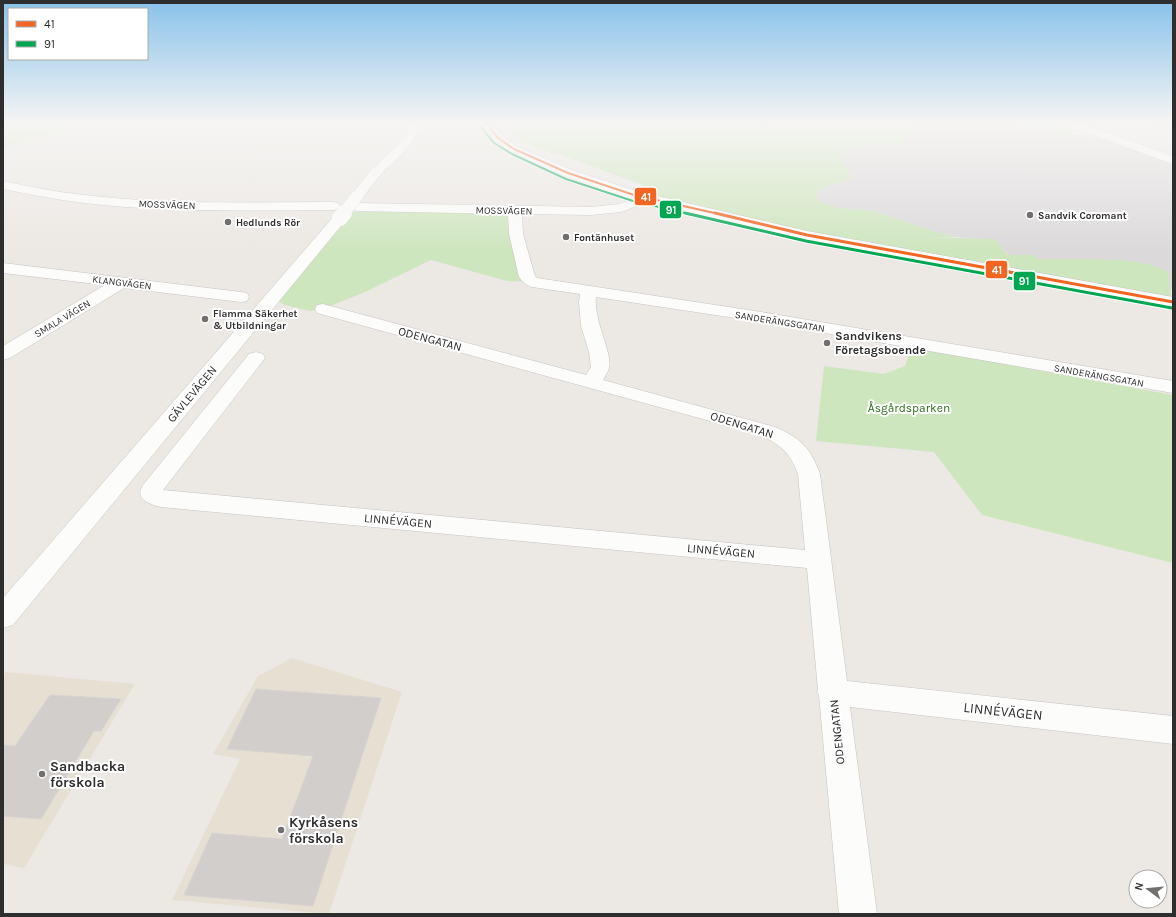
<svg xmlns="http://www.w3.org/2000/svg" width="1176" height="917" font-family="Karla,sans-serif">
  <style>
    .industrial { fill: #dcd9db }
    .education { fill: #e6e0d3 }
    .green { fill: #cee6be }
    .building { fill: #d1cecb; stroke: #d7d4d0 }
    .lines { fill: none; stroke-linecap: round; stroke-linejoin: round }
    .minor-casing { stroke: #c5c4c5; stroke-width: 1 }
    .tertiary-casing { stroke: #c5c4c5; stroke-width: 1 }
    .secondary-casing { stroke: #c5c4c5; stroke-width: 1 }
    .minor { fill: #fcfcfb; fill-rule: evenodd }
    .tertiary { fill: #fcfcfb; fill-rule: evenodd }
    .secondary { fill: #fcfcfb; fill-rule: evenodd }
    .secondary-bridge-far1-casing { stroke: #c5c4c5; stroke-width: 12; stroke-linecap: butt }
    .secondary-bridge-casing { stroke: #c5c4c5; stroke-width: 16; stroke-linecap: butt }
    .secondary-bridge-far1 { stroke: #fcfcfb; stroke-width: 12 }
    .secondary-bridge { stroke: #fcfcfb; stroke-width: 16 }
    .bus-1-far1-casing { stroke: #fff; stroke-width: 3.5 }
    .bus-1-casing { stroke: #fff; stroke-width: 5 }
    .bus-2-far1-casing { stroke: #fff; stroke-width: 3.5 }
    .bus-2-casing { stroke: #fff; stroke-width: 5 }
    .bus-1-far1 { stroke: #f26522; stroke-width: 2 }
    .bus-1 { stroke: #f26522; stroke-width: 3 }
    .bus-2-far1 { stroke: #00a651; stroke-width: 2 }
    .bus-2 { stroke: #00a651; stroke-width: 3 }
    .poi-dot { fill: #706f6e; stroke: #fff; stroke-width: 1.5 }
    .labels { text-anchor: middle; stroke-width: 4; stroke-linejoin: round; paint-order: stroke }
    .far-street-label { font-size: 10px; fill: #2e2e2e; stroke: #fff }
    .far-poi-label { font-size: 10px; font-weight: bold; fill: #2e2e2e; stroke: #fff; text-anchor: start }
    .poi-label { font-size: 12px; font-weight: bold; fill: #2e2e2e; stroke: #fff; text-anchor: start }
    .street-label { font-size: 12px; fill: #2e2e2e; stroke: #fff }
    .park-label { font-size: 12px; fill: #2c6e1b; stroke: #fff }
    .near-street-label { font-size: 14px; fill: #2e2e2e; stroke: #fff }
    .near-poi-label { font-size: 14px; font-weight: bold; fill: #2e2e2e; stroke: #fff; text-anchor: start }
    .line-badge { stroke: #fff; stroke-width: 1.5 }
    .badge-label { font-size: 11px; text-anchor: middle; font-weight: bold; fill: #fff }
  </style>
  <rect width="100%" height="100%" fill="#ece8e4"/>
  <g class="industrial">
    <path d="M916 123H974L1069 134 1109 140 1173 160V290L1016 263 995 240 957 237 936 232 874 211 838 208 818 201 816 196 819 190 852 178 841 155 842 152 857 145 902 144 914 129Z"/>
    <path d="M1142 123H1173V132L1163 129Z"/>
  </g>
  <g class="education">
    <path d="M292 658 402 692 329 914 172 900 240 759 213 754 258 676Z"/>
    <path d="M6 672 135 684 24 868 3 864V677Z"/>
  </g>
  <g class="green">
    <path d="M3 123H86L3 148Z"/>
    <path d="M503 123H916L914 129 902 144 858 145 842 152 841 155 852 178 819 190 816 195 818 201 838 208 874 211 936 232 957 237H925L995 239 1008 255H1034L1038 259C1071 260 1142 255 1168 272L1172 302 807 235 641 192 633 190 643 185 563 156 538 149 516 138 505 128Z"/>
    <path d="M974 123H1094L1108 128 1069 134Z"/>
    <path d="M405 208 515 210 532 282 507 281 431 260 363 293 322 309 310 311 285 305 273 298 345 212H393Z"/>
    <path d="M911 347 1173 395V563L982 515 934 452 816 441 824 366 884 374 905 366Z"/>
  </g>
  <g class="building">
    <path d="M256 689 381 698 313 906 184 895 212 833 282 839 313 756 227 749Z"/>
    <path d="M50 695 121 699 101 731H94L41 819 3 816V745L15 746Z"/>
  </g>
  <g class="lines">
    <defs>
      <g id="minor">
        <path d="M1064 123H1079L1173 156V164L1065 125Z"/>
        <path d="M3 181C30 187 57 192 84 195 166 205 250 202 333 202L338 203 340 206 338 209 333 210C250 210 166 213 84 203 57 200 30 194 3 189Z"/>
        <path d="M648 193 653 194 655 197 653 200 621 212 591 215 522 214 523 234 535 276 537 278 755 311 1173 381V393L755 321 596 297C593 319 613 354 609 368 608 372 605 376 603 380L775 427C800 438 811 448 820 474L847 681 1173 716V744L850 707 877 914H839L819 695 817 692 818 690 807 568 161 507C149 504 134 499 143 485L249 354 256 352 263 354 265 358 163 490 805 550 798 474C790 452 781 446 761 435L317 313 315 309 317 305 323 304 586 375 591 367 589 352 581 326 579 302 580 294 532 287C526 285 523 282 519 277L509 234 508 214 358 211 353 210 351 207 353 204 358 203 591 207 619 204Z"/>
        <path d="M3 263 241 292 247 293 249 297 247 301 241 302 124 288 10 358 3 360V346L105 285 3 273Z"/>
      </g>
      <path id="tertiary" d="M481 123H492L502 136 518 147 572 170 636 191 807 231 1173 297V307L807 239 629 198 564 176 510 151 494 140Z"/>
      <g id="secondary">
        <path d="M411 123H421C415 145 399 156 383 172 375 180 369 190 362 199H352L350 196 372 169 402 141Z"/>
        <path d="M340 214 345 215 347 218 345 221 13 625 3 628V598L335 215Z"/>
      </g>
    </defs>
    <use href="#minor" class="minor-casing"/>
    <use href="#tertiary" class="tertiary-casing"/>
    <use href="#secondary" class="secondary-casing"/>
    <use href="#minor" class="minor"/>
    <use href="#tertiary" class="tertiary"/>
    <use href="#secondary" class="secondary"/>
    <defs>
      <path id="secondary-bridge-far1" d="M343 214 357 196"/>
      <path id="secondary-bridge" d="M340 218 344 213"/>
    </defs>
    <use href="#secondary-bridge-far1" class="secondary-bridge-far1-casing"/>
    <use href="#secondary-bridge" class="secondary-bridge-casing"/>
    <use href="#secondary-bridge-far1" class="secondary-bridge-far1"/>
    <use href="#secondary-bridge" class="secondary-bridge"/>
    <defs>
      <path id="bus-1-far1" d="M486 123 498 138 514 149 568 173 634 195 719 214"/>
      <path id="bus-1" d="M715 213 807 235 1173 302"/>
      <path id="bus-2-far1" d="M481 127 494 143 512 154 566 179 633 201 689 214"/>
      <path id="bus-2" d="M685 213 806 241 1172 308"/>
    </defs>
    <use href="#bus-1-far1" class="bus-1-far1-casing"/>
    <use href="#bus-1" class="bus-1-casing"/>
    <use href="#bus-2-far1" class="bus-2-far1-casing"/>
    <use href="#bus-2" class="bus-2-casing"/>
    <use href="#bus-1-far1" class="bus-1-far1"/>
    <use href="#bus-1" class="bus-1"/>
    <use href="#bus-2-far1" class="bus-2-far1"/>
    <use href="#bus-2" class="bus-2"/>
  </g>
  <linearGradient id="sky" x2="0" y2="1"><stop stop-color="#88c2ea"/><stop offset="0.49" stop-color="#f6f5f3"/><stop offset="1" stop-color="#f6f5f3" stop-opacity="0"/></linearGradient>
  <rect width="1176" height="251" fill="url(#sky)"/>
  <g class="poi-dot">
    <circle cx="1030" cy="215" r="4"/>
    <circle cx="228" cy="222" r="4"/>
    <circle cx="566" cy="237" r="4"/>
    <circle cx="205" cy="319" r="4"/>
    <circle cx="827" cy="343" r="4"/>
    <circle cx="42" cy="774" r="4"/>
    <circle cx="281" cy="830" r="4"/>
  </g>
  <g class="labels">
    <g class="far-street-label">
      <text transform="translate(167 204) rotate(2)" y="4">MOSSVÄGEN</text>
      <text transform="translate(504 210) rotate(1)" y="4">MOSSVÄGEN</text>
      <text transform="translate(122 282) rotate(7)" y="4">KLANGVÄGEN</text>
      <text transform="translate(62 318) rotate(-31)" y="4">SMALA VÄGEN</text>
      <text transform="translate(780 321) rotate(9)" y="4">SANDERÄNGSGATAN</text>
      <text transform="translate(1099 375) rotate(10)" y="4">SANDERÄNGSGATAN</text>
    </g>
    <g class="far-poi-label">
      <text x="1038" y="219">Sandvik Coromant</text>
      <text x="236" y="226">Hedlunds Rör</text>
      <text x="574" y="241">Fontänhuset</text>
      <text x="213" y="317">Flamma Säkerhet<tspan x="213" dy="12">&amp; Utbildningar</tspan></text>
    </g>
    <g class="poi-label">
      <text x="835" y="340">Sandvikens<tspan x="835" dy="14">Företagsboende</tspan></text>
    </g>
    <g class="street-label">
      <text transform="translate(430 339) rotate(15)" y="4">ODENGATAN</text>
      <text transform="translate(192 394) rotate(-50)" y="4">GÄVLEVÄGEN</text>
      <text transform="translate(742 425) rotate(17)" y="4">ODENGATAN</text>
      <text transform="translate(398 521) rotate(5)" y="4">LINNÉVÄGEN</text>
      <text transform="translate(721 551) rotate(5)" y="4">LINNÉVÄGEN</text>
      <text transform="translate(837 732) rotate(-96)" y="4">ODENGATAN</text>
    </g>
    <g class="park-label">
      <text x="909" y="412">Åsgårdsparken</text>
    </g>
    <g class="near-street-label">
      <text transform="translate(1003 711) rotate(6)" y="5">LINNÉVÄGEN</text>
    </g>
    <g class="near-poi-label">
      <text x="50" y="771">Sandbacka<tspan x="50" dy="16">förskola</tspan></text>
      <text x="289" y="827">Kyrkåsens<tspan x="289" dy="16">förskola</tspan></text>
    </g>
  </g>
  <g class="line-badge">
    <rect x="634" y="187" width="23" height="19" rx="4" fill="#f26522"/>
    <rect x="659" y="200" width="23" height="19" rx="4" fill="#00a651"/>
    <rect x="985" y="260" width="23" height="19" rx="4" fill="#f26522"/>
    <rect x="1013" y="271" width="23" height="20" rx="4" fill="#00a651"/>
  </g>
  <g class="badge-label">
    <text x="646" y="201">41</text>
    <text x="671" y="214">91</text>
    <text x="997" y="274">41</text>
    <text x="1024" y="285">91</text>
  </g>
  <rect width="1176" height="917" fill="none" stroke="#2e2e2e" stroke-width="8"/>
  <rect x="8" y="8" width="140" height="52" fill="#ffffff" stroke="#ababab"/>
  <rect x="16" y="21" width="20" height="6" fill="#f26522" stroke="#ababab"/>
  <text x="44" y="28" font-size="12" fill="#2e2e2e">41</text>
  <rect x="16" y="41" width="20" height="6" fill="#00a651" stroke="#ababab"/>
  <text x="44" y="48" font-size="12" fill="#2e2e2e">91</text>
  <g transform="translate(1148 889) rotate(286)"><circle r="19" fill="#ffffff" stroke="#ababab"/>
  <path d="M0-3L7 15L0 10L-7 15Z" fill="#706f6e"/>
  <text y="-6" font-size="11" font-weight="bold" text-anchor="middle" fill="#2e2e2e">N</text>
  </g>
</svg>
